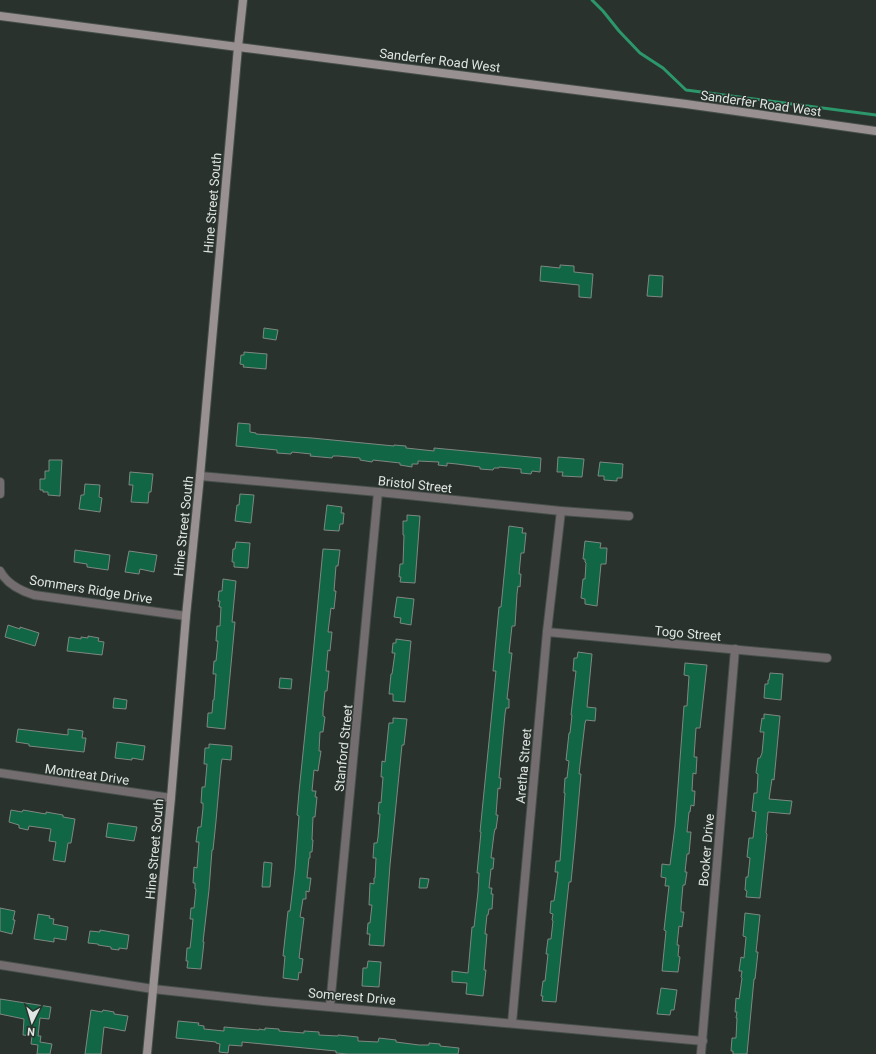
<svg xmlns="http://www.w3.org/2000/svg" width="876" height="1054" font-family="Roboto,sans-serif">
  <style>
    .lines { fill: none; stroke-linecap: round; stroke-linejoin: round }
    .stream { stroke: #2c976a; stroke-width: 3 }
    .building { fill: #116645; stroke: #7e8882 }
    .street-casing { stroke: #464f4a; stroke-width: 10 }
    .secondary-casing { stroke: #464f4a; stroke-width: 10 }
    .street { stroke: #736d6f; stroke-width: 8 }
    .secondary { stroke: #999092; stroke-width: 8 }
    .labels { text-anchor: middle; stroke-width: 3; stroke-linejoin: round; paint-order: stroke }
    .street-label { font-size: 13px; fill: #dfe5e2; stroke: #29322d }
  </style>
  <rect width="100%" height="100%" fill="#29322d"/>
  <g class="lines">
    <path class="stream" d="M592 0 603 11 619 31 640 53 663 68 686 90 876 115"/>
  </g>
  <g class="building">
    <path d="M560 265 574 266V272L593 274 591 298 579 297V285L540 281 541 266 560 268Z"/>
    <path d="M649 275 663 276 662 297 647 296Z"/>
    <path d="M264 328 278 330 276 340 263 338Z"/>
    <path d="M244 352 267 354 266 369 243 367 244 365 240 364 241 355H244Z"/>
    <path d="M238 423 250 424V432L256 433V434L312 438 394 446V445L406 446V448L434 451V448L541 458 540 472 532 471 531 474 521 473V469L499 467V468H494L493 470 480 469V467L457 464 447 463V466L438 465 439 462 418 461V464H412V467L400 465V463L373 460 372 462 360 460V458L338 456H333L332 458 310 456 311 454 292 452 291 454 277 453V450L236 446Z"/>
    <path d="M558 457 584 459 582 477 562 476 563 472H557Z"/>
    <path d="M49 460H62L60 496 48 495V492H43V490H40V479H45V471H49Z"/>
    <path d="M600 462 623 464 622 478H617V481L604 480V476H598Z"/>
    <path d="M130 472 153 474 151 492H149L148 503 131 502 133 485H129Z"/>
    <path d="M85 484 100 485 99 497 102 498 100 512 79 509 81 495H84Z"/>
    <path d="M240 494 254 495 251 523 235 521 237 505H239Z"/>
    <path d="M327 505 342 507 341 513H344L343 524H340L339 531 324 530Z"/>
    <path d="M407 515 420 516 415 583 400 582 401 577H399L400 564H403L404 535H403V521H407Z"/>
    <path d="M509 526 523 528 522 533H526L524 553H521L519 574H521L520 587 518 586 517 594 515 626H512L509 653H512L507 699H509V708H506L505 714 499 778H501L500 789 498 788 496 815H498L496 829H495L494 834 491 858H494L493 869H491L489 888H492L491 894H493L492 909H489L488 915H487L485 934H487L484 970H486L483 996 466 994 467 983 452 982V971L468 973 472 927H474L478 892 479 873H477L481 832H480L496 671H493L499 607H501Z"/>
    <path d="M585 541 601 543 600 548H607L606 564H601L597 606 585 604V599L581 598 583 579H585L586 563 585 562V559H583Z"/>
    <path d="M236 542 250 543 248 568 234 567V562H232L233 549H235Z"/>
    <path d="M323 549 340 550 338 566H336L334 591H336L334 609 331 608 328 632H332L330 651 328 650 326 671H329L327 691H325L323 711V716L325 717 323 732H320L319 751H321L318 771 314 770 312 791H316L315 797H317L315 817H313L312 840H313L312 852H310V858H309L307 878H311L309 892 306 891V899H303L300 917 304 918 299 958 303 959 301 973 299 972 298 980 283 978 285 956H283L288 911H290L295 869 299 816 297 815 299 792 313 655Z"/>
    <path d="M75 550 110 555 108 570 87 567V564L74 562Z"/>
    <path d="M129 551 157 555 154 572 140 569 139 574 125 572Z"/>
    <path d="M223 579 236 581 232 622H235L225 729 207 727 208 713H212L213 700H214L216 674H213L214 661H216L218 641H216L217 626H220L221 607H219L220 601H218L219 591H222Z"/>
    <path d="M397 597 414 599 411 625 400 623 401 618 394 617Z"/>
    <path d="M8 625 20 629V627L39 633 35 646 5 637Z"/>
    <path d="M88 636 99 638 98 641 104 642 102 655 67 651 69 637 81 639V637L88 638Z"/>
    <path d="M396 639 411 641 405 702 393 701V694H389L391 674H392L395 653H392L393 643H396Z"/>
    <path d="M578 652 592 654 587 707 596 708 595 721 586 720 585 723 579 774H581L575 841 571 882H569L556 1002 542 1001 543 996H541L543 981H545L548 954H546L548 939H551L553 921 552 920 553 914 550 913 551 901H554L555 894 558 872H555L556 861H560L565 793H564L565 778H567L569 761 566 760 569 733H570L572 715H571L576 671H573L574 658H577Z"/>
    <path d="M685 663 707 665 700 728H696L694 757H697L696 774 693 773 692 791H695L694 806 691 805 690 812H689L687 832H691L689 854H687L685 872H687L685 885H683L681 907V912H684L682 927 679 926 677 945H679L678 956 680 957 678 972 662 971 666 931 664 930 669 886H665L666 878 661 877 662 864 670 865 675 826 684 706H687L689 676 684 675Z"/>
    <path d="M770 673 783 674 781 700 764 698 765 684H768V680H769Z"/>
    <path d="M280 678 292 679 291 689 279 688Z"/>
    <path d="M114 698 127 700 126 709 113 708Z"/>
    <path d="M764 714 780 716 774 780 772 779 769 799 792 801 790 814 768 812 766 833 767 834 760 898 746 897 747 891 745 890 746 877H748L750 858 747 857 749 838H753L756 812 752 811 754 793H757L758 774 756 773 758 758H760L762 753 764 732H760L762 718 764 719Z"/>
    <path d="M393 718 407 719 404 745H402L390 865 384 946 369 945 370 934H367L368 923H370L372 905H369L370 883 374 884V878H375L376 858H373L374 843H377L378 837 380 814H378L379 802 381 803 383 777H381L382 761 385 762 389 723H393Z"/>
    <path d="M18 729 68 735V729L83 731 82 738H86L84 752 29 746V744L16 742Z"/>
    <path d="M117 742 145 746 143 760 132 758V760L115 758Z"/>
    <path d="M209 744 232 746 231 760 222 759 221 765 216 821 213 850H212L209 890 203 942H204L201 969 187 968 188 961H186L187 948H190L191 940 193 919H190L191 908H194L196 889H195V883H193L194 867 197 868 199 842H196L198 827H201L203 808V803H201L202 787H205L207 764H204L205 748H209Z"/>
    <path d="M11 810 22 812 23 810 46 814V812L63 815V817L75 819 71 843H68L65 862 53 860 56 842 49 841 51 829 29 826 28 830 19 828V825L9 822Z"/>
    <path d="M108 823 137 827 134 841 106 837Z"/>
    <path d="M264 862 272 863 270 887H262Z"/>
    <path d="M420 878 429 879 427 888H419Z"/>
    <path d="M0 908 15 911 13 920H15L12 934 0 931Z"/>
    <path d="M745 913 760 915 756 952H758L755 979H754L747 1054H733V1051H731L732 1038H736L737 1018H736L737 1012H735L736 998 739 999 742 978 741 977 742 971H739L741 957 744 958 746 937 743 936Z"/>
    <path d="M38 914 50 916 49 918 54 919 53 924 68 927 66 940 54 938V942L34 939Z"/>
    <path d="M100 930 129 935 127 949 119 948V950L111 949V947L98 945V944L88 943 90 931 100 932Z"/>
    <path d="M368 961 381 962 379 987 362 986 363 968H367Z"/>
    <path d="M661 988 677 990 674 1010H671L670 1015 657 1014Z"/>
    <path d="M0 999 51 1007 49 1019 40 1018 38 1036H41L40 1042 52 1044 50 1054H37L38 1045 31 1044 32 1036 23 1035 24 1019 0 1014Z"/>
    <path d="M91 1010 102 1012 103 1010 114 1012V1014L128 1016 125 1031 104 1027 101 1054H85Z"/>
    <path d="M178 1021 199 1023 198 1025 204 1026V1029L224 1031V1027L259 1030V1029L265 1030V1028L279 1029V1031L304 1033V1031L319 1032V1035L338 1036V1035L358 1037V1041L378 1042 379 1038 396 1040V1042L419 1045H429V1043L440 1044V1046L459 1048 458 1054H348L336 1053V1051L242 1042V1046L229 1045 228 1053 219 1052 220 1044 216 1043V1042L176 1038Z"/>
  </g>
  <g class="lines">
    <defs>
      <g id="street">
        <path d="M200 476 378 492 561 511 629 516"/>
        <path d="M0 482V494"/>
        <path d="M0 571C7 584 21 591 34 595L186 616"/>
        <path d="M547 632 827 658"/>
        <path d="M0 773 171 798"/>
        <path d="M0 965 153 989 263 1001 703 1041"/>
        <path d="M330 1006 378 492"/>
        <path d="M512 1023 547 632 561 511"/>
        <path d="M701 1054 735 649"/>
      </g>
      <g id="secondary">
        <path d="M0 16 238 47 686 104 876 131"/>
        <path d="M147 1054 171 798 186 616 200 476 238 47 243 0"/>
      </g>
    </defs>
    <use href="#street" class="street-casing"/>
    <use href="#secondary" class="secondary-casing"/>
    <use href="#street" class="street"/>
    <use href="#secondary" class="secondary"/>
  </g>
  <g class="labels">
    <g class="street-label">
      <text transform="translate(440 60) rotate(7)" y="5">Sanderfer Road West</text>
      <text transform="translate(761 103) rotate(8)" y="5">Sanderfer Road West</text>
      <text transform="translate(212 203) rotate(-85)" y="5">Hine Street South</text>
      <text transform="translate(415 484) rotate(6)" y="5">Bristol Street</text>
      <text transform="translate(183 526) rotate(-84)" y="5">Hine Street South</text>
      <text transform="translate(91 589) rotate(9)" y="5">Sommers Ridge Drive</text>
      <text transform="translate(688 633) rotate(5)" y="5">Togo Street</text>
      <text transform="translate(343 748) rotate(-84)" y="5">Stanford Street</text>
      <text transform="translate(523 766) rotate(-85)" y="5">Aretha Street</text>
      <text transform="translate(87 774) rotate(8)" y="5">Montreat Drive</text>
      <text transform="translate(154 849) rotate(-85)" y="5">Hine Street South</text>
      <text transform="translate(706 850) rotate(-85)" y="5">Booker Drive</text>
      <text transform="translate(352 996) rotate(5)" y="5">Somerest Drive</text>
    </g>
  </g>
  <g transform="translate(32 1022) rotate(185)" stroke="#29322d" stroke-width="3" paint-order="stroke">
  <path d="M0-3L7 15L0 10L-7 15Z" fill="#dfe5e2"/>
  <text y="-6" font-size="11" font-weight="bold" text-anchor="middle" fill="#dfe5e2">N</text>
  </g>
</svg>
